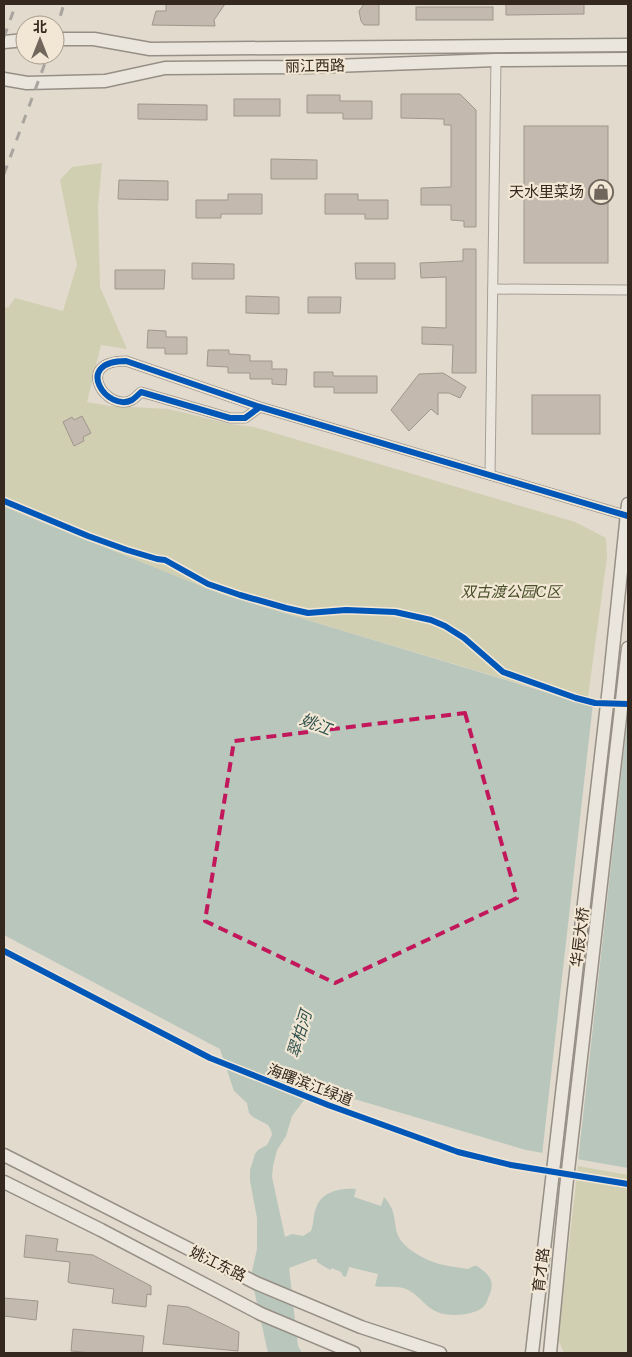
<svg xmlns="http://www.w3.org/2000/svg" width="632" height="1357" font-family="'Roboto Serif','Noto Sans SC',serif">
  <style>
    .green { fill: #d0cfb1 }
    .water { fill: #b8c6bc }
    .pier { fill: #e1dacd }
    .building { fill: #c4b9ae; stroke: #a1968d }
    .lines { fill: none; stroke-linecap: round; stroke-linejoin: round }
    .street-casing { stroke: #a69f96; stroke-width: 11 }
    .secondary-casing { stroke: #968f86; stroke-width: 15 }
    .street { stroke: #eae6de; stroke-width: 9 }
    .secondary { stroke: #eae6de; stroke-width: 12 }
    .rail { stroke: #a9a49e; stroke-width: 3; stroke-dasharray: 9 9; stroke-linecap: butt }
    .cycleway-casing { stroke: #f2e7d4; stroke-width: 9 }
    .cycleway { stroke: #0057b8; stroke-width: 6 }
    .marked { fill: none; stroke: #c2185b; stroke-width: 4; stroke-dasharray: 10 6; stroke-linejoin: round }
    .labels { text-anchor: middle; stroke-width: 4.5; stroke-linejoin: round; paint-order: stroke }
    .street-label { font-size: 15px; fill: #34281f; stroke: #f2e7d4 }
    .poi-label { font-size: 15px; fill: #34281f; stroke: #f2e7d4; text-anchor: end }
    .park-label { font-size: 15px; font-style: italic; fill: #474e28; stroke: #f2e7d4 }
    .water-label { font-size: 16px; font-style: italic; fill: #30524e; stroke: #f2e7d4 }
  </style>
  <rect width="100%" height="100%" fill="#e1dacd"/>
  <g class="green">
    <path d="M102 163 98 207 100 287 127 349 101 345 87 402 110 406 169 409 230 424 254 427 575 522 606 538 607 557 587 704 221 594 4 507V307L8 308 15 298 63 311 77 265 60 180 72 167Z"/>
    <path d="M578 1166 628 1175V1353H564L558 1339Z"/>
  </g>
  <path class="water" d="M4 507 221 594 628 717V1168L526 1150 314 1087 292 1116 286 1136 277 1150 273 1166 272 1177 285 1237 292 1234 303 1236 311 1231C314 1223 313 1215 316 1208 322 1191 341 1188 356 1189L354 1197 381 1206 384 1197C396 1211 393 1216 397 1233 402 1248 422 1258 436 1263 445 1266 457 1267 467 1269 469 1269 471 1267 474 1266 477 1265 478 1267 481 1269 492 1277 495 1285 488 1298 487 1302 485 1306 482 1308 472 1315 456 1316 444 1314 425 1310 421 1295 406 1289 397 1285 384 1288 375 1286L378 1274 349 1267 346 1277 343 1276 341 1272 332 1268 330 1270 317 1262V1259H313L289 1268 298 1346 302 1353H268L251 1276 257 1249V1218L250 1181V1170L255 1154 258 1150 267 1145 272 1135 271 1130 268 1125 253 1117 249 1113 247 1103 234 1091 220 1049 4 935Z"/>
  <path class="pier" d="M593 703 628 714 578 1161 542 1155Z"/>
  <g class="building">
    <path d="M166 4H225L214 20 215 26 152 25 156 11H166Z"/>
    <path d="M364 4H379V25H364L361 21 359 11Z"/>
    <path d="M506 4H584V14L506 15Z"/>
    <rect x="416" y="7" width="77" height="13"/>
    <path d="M401 94H460L476 110V227H464V221L451 220V205H421V188L451 187V125H444V119L401 118Z"/>
    <path d="M307 95H340V101H372V119H343V113H307Z"/>
    <rect x="234" y="99" width="46" height="17"/>
    <path d="M138 104 207 105V120L138 119Z"/>
    <rect x="524" y="126" width="84" height="137"/>
    <path d="M271 159 317 160V179H271Z"/>
    <path d="M119 180 168 181V200L118 199Z"/>
    <path d="M228 194H262V214H221V218H196V200H228Z"/>
    <path d="M325 194H358V200H388V219H365V214H325Z"/>
    <path d="M463 249H476V373H452L453 345 422 344V327L446 328V277L421 278 420 263 463 261Z"/>
    <path d="M192 263 234 264V279H192Z"/>
    <path d="M355 263H395V279H356Z"/>
    <path d="M115 270H165L164 289H115Z"/>
    <path d="M246 296 279 297V314L246 313Z"/>
    <path d="M308 297H341L340 313H308Z"/>
    <path d="M148 330 166 331V337H187V354H165V348H147Z"/>
    <path d="M208 350H229V354L250 355V361H272V369H287L286 385 272 384V379H250V373H228V367L207 366Z"/>
    <path d="M314 372H333V376H377V393H334V387H314Z"/>
    <path d="M443 373 466 387 460 398 449 393H438V415L431 409 409 431 391 410 419 374Z"/>
    <rect x="532" y="395" width="68" height="39"/>
    <path d="M82 416 91 433 83 437 84 441 74 446 63 422 72 417 74 420Z"/>
    <path d="M26 1235 58 1239 56 1251 93 1255 151 1286V1295L147 1294 146 1307 112 1303 114 1289 70 1283 68 1282 70 1262 24 1257Z"/>
    <path d="M4 1298 38 1301 36 1320 4 1316Z"/>
    <path d="M168 1305 188 1307 239 1332 238 1351 163 1344Z"/>
    <path d="M73 1329 144 1336 142 1353H93L71 1351Z"/>
  </g>
  <g class="lines">
    <defs>
      <g id="street">
        <path d="M493 289 628 290"/>
        <path d="M260 407 245 418H230L141 392C139 394 135 398 132 400 107 413 72 361 126 361L260 407 628 516"/>
        <path d="M490 475 496 60"/>
      </g>
      <g id="secondary">
        <path d="M55 39H94L150 49 628 45"/>
        <path d="M4 42 25 40"/>
        <path d="M4 79 27 83 105 81 165 68 306 67 496 60 628 59"/>
        <path d="M4 1155 256 1283 361 1327 440 1353"/>
        <path d="M4 1182 101 1230 261 1314 354 1353"/>
        <path d="M532 1353 609 687 628 504"/>
        <path d="M550 1353 566 1188 628 648"/>
      </g>
    </defs>
    <use href="#street" class="street-casing"/>
    <use href="#secondary" class="secondary-casing"/>
    <use href="#street" class="street"/>
    <use href="#secondary" class="secondary"/>
    <g class="rail">
      <path d="M55 33 64 4"/>
      <path d="M4 37 16 4"/>
      <path d="M4 174 48 55"/>
    </g>
    <defs>
      <g id="cycleway">
        <path d="M260 407 245 418H230L141 392C139 394 135 398 132 400 107 413 72 361 126 361L260 407 628 516"/>
        <path d="M4 501 88 536 127 550 157 559 165 560 208 584 240 595 286 608 308 613 346 610 395 612 431 620 445 626 464 638 503 672 576 698 595 703 628 704"/>
        <path d="M4 951 210 1058 328 1105 458 1152 511 1165 628 1184"/>
      </g>
    </defs>
    <use href="#cycleway" class="cycleway-casing"/>
    <use href="#cycleway" class="cycleway"/>
  </g>
  <path class="marked" d="M465 713 517 898 335 983 205 921 234 741Z"/>
  <defs>
    <symbol id="shop-ring" viewBox="-11 -11 22 22"><circle r="9.5" fill="#f2e7d4" stroke="#71665c" stroke-width="1.5"/><path d="M-5-2.5h2.3a2.7 3.5 0 0 1 5.4 0H5L5.5 6h-11ZM-1.5-2.5h3a1.5 2.3 0 0 0-3 0Z" fill="#71665c"/></symbol>
  </defs>
  <g fill-rule="evenodd">
    <use href="#shop-ring" x="587" y="178" width="28" height="28"/>
  </g>
  <g class="labels">
    <g class="street-label">
      <text transform="translate(315 66) rotate(-1)" y="5">丽江西路</text>
      <text transform="translate(580 937) rotate(-83)" y="5">华辰大桥</text>
      <text transform="translate(310 1085) rotate(21)" y="5">海曙滨江绿道</text>
      <text transform="translate(218 1264) rotate(26)" y="5">姚江东路</text>
      <text transform="translate(541 1270) rotate(-83)" y="5">育才路</text>
    </g>
    <g class="poi-label">
      <text x="584" y="197">天水里菜场</text>
    </g>
    <g class="park-label">
      <text x="511" y="597">双古渡公园C区</text>
    </g>
    <g class="water-label">
      <text transform="translate(316 724) rotate(21)" y="6">姚江</text>
      <text transform="translate(299 1034) rotate(-73)" y="6">翠柏河</text>
    </g>
  </g>
  <rect width="632" height="1357" fill="none" stroke="#34281f" stroke-width="10"/>
  <g transform="translate(40 40)"><circle r="24" fill="#f2e7d4" stroke="#a69b8c"/>
  <path d="M0-4L9 19L0 12L-9 19Z" fill="#71665c"/>
  <text y="-8" font-size="14" font-weight="bold" text-anchor="middle" fill="#34281f">北</text>
  </g>
</svg>
